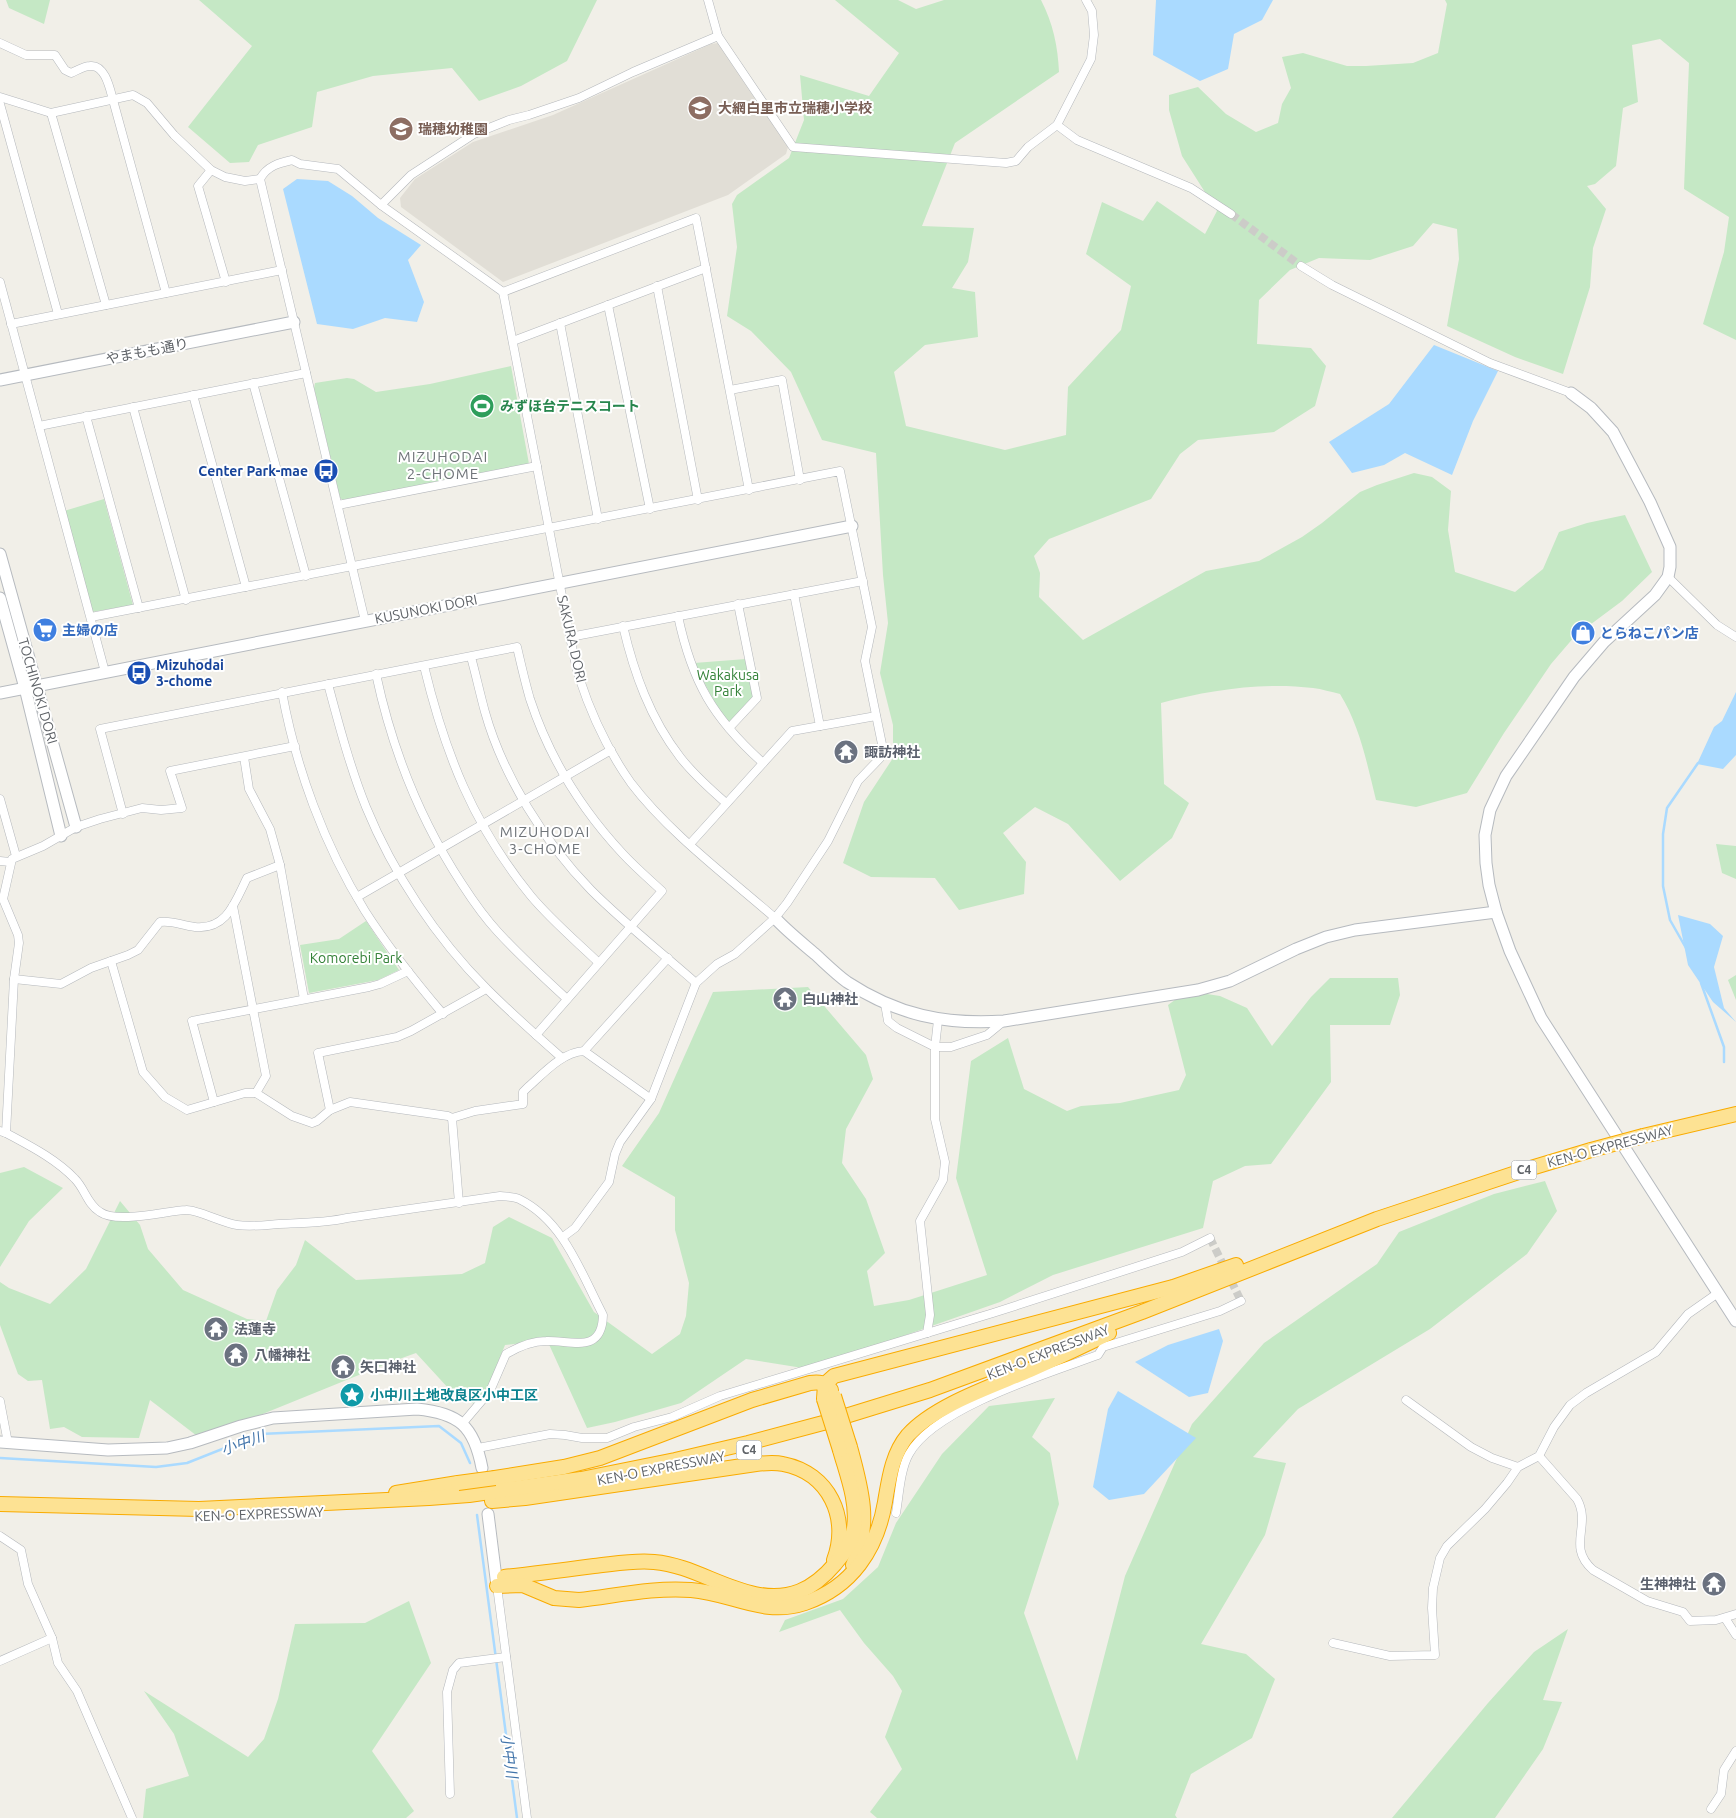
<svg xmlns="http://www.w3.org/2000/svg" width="1736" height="1818" font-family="Ubuntu,'Noto Sans JP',sans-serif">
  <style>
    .education { fill: #e1ded6 }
    .green { fill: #c5e8c5 }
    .water { fill: #aadaff }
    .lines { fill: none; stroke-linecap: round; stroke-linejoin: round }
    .stream { stroke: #aadaff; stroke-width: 2.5 }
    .street-tunnel { stroke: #ccccc8; stroke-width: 8; stroke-dasharray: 8 4; stroke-linecap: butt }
    .street-casing { stroke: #b5b8bc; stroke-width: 9 }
    .secondary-casing { stroke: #b6babf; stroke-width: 13 }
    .highway-casing { stroke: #f9ab00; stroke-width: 16 }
    .street { stroke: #fff; stroke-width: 8 }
    .secondary { stroke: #fff; stroke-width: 11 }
    .highway { stroke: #fde293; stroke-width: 14 }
    .highway-bridge-casing { stroke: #f9ab00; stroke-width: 16; stroke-linecap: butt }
    .highway-bridge { stroke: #fde293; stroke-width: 14 }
    .labels { text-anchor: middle; stroke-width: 4; stroke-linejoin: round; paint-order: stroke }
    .shield { fill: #fff; stroke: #8f9295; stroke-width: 1 }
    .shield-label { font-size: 12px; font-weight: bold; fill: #5f6368 }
    .education-label { font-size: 14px; font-weight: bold; fill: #785e54; stroke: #fff; text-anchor: start }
    .street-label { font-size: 14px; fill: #5f6368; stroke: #fff }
    .leisure-label { font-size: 14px; font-weight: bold; fill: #27864d; stroke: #fff; text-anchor: start }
    .transit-label { font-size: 14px; font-weight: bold; fill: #164399; stroke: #fff; text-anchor: end }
    .shop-label { font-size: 14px; font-weight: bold; fill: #366cbe; stroke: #fff; text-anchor: start }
    .park-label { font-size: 14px; fill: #348238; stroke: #fff }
    .worship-label { font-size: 14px; font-weight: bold; fill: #5b616d; stroke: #fff; text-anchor: start }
    .culture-label { font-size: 14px; font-weight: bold; fill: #0d838f; stroke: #fff; text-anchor: start }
    .neighbourhood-label { font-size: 15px; letter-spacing: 1px; fill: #70757a; stroke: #fff }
    .water-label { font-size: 15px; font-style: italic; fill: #4174aa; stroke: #fff }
  </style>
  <rect width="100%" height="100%" fill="#f1efe8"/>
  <path class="education" d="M718 43 788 147 786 154 728 195 503 282 401 207 400 198 415 179 473 142 553 115 711 44Z"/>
  <g class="green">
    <path d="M6 0H50L44 24 9 8Z"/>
    <path d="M199 0H597L567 61 521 86 479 101 452 68 373 76 317 92 312 127 258 145 249 162 230 163 188 127 252 46Z"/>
    <path d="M835 0H898L916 9 944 0H1041C1053 23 1058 47 1059 72L955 143 922 226 974 228 968 262 952 288 975 292 978 337 925 345 894 372 906 426 1005 450 1066 435 1068 387 1121 330 1131 286 1086 254 1102 202 1143 221 1157 201 1205 234 1217 211 1182 156 1169 110V95L1198 87 1226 114 1256 132 1278 123 1282 104 1291 88 1282 57 1303 53 1347 66H1366L1413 63 1438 53 1447 4 1445 0H1736V340L1703 324 1724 252 1729 217 1684 189 1689 63 1660 39 1632 45 1638 102 1623 108 1616 166 1595 184 1587 186 1606 209 1593 248 1590 287 1563 374 1515 357 1447 326 1459 259 1457 229 1433 223 1413 246 1370 260 1319 258 1290 270 1259 300 1257 344 1311 348 1326 366 1315 406 1274 432 1198 440 1180 454 1151 499 1049 539 1034 556 1040 573 1039 597 1083 640 1206 571 1259 561 1302 537 1322 523 1360 492 1377 485 1414 473 1432 477 1451 491 1448 530 1455 572 1515 592 1543 569 1559 532 1587 523 1625 515 1652 572 1622 601 1575 636 1551 664 1504 733 1467 793 1416 807 1376 800C1367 764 1360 726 1340 694 1331 692 1322 689 1313 688 1263 682 1209 690 1161 703L1164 784 1189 803 1172 838 1120 881 1068 824 1035 807 1003 833 1026 862 1024 894 959 910 935 878 871 877 843 863 864 802 893 758V725L880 673 888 623 883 575 876 453 822 440 791 372 751 331 727 316 737 247 732 204 737 195 789 158 804 120 800 75 869 96 899 53Z"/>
    <path d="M511 366 529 464 344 501 340 498 314 388 315 383 347 378 354 379 376 392 430 384Z"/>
    <path d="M104 499 133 605 92 612 64 511Z"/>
    <path d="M746 659 753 697 729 722 717 707 694 663Z"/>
    <path d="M1716 844 1736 846V879L1722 873Z"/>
    <path d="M366 921 399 970 378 980 309 993 300 945 339 939Z"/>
    <path d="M1736 975V1000L1728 980Z"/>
    <path d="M1330 978H1398L1400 995 1390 1025H1330L1331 1082 1271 1164 1245 1166 1213 1181 1203 1228 1053 1275 1000 1302 809 1369 746 1359 681 1403 615 1422 587 1428 547 1340 505 1345 481 1404 461 1402 416 1353 391 1362 201 1439 150 1400 139 1438 82 1437 64 1427 50 1429 42 1380 28 1381 18 1374 0 1325V1282L9 1288 50 1304 86 1269 120 1201 140 1225 148 1249 183 1290 247 1319 266 1321 277 1290 296 1265 305 1240 356 1280 462 1274 485 1263 493 1227 509 1217 552 1238 594 1312 652 1354 680 1334 686 1316 689 1283 675 1230V1197L622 1166 659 1113 713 992 808 987 866 1055 873 1079 846 1129 842 1163 866 1199 885 1253 867 1271 874 1306 909 1300 987 1275 956 1178 971 1061 1008 1038 1024 1089 1067 1111 1081 1106 1120 1103 1179 1090 1186 1075 1168 1005 1187 991 1220 996 1247 1008 1272 1046 1311 997Z"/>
    <path d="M24 1167 63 1188 29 1221 0 1267V1173Z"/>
    <path d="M1545 1181 1557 1211 1527 1254 1430 1329 1298 1409 1253 1457 1286 1463 1265 1535 1201 1644 1246 1654 1275 1679 1252 1738 1191 1774 1175 1815 1177 1818H877L870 1812 902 1769 885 1737 902 1691 893 1676 864 1643 840 1610 779 1632 785 1620 843 1599 878 1567 896 1523 942 1454 989 1406 1055 1398 1032 1437 1050 1453 1059 1504 1024 1613 1077 1761 1125 1576 1192 1424 1264 1343 1377 1264 1399 1232 1494 1194Z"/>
    <path d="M409 1601 431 1663 372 1751 414 1811 406 1818H143L146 1789 189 1776 174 1734 144 1691 248 1757 264 1739 278 1699 295 1624 365 1623Z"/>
    <path d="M1568 1629 1543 1700 1562 1702 1543 1749 1495 1818H1392L1488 1703 1534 1652Z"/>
  </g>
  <g class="water">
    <path d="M1156 0H1273L1262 20 1234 34 1228 69 1200 81 1153 55Z"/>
    <path d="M297 179 328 181 352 196 378 218 421 245 408 260 424 302 417 322 385 318 353 329 317 324 283 189Z"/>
    <path d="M1434 345 1498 371 1473 421 1452 475 1405 453 1384 465 1352 473 1329 442 1389 404Z"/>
    <path d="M1736 692V755L1723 769 1697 764 1714 727 1722 721Z"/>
    <path d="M1678 915 1710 924 1723 936 1714 967 1724 1008 1736 1022 1713 1002 1688 965Z"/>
    <path d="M1219 1329 1223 1341 1208 1393 1189 1397 1135 1362 1168 1345Z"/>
    <path d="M1118 1391 1196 1438 1144 1494 1109 1500 1093 1487 1108 1409Z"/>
  </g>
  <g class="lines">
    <g class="stream">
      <path d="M1686 948 1670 920 1663 886V834L1667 808 1698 763"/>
      <path d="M1701 983 1724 1047V1062"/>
      <path d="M0 1458 156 1467 187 1463 260 1434 439 1426 461 1443 470 1463"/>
      <path d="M477 1515 517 1818"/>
    </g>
    <g class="street-tunnel">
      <path d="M1231 214 1301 266"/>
      <path d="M1210 1238 1241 1301"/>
    </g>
    <defs>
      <g id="street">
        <path d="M708 0 718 36 793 147 1006 163 1016 161 1028 147 1057 125 1091 59 1094 35 1092 11 1086 0"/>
        <path d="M0 43 26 55H55L65 70 71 73C76 71 84 66 90 66 105 64 110 89 113 100L166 293"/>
        <path d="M0 97 51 113 133 95 147 103 174 135 211 170 225 177 245 181 260 179"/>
        <path d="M0 104 58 314"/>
        <path d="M51 113 106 305"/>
        <path d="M1057 125 1077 140 1191 188 1231 214"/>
        <path d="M211 170 198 186 226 282"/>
        <path d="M381 205 411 175 474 134 509 120 529 115 579 98 633 72 718 36"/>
        <path d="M1301 266 1332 285 1490 363 1571 393"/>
        <path d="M0 282 105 672"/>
        <path d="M657 286 698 500"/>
        <path d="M503 292 570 637C573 650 575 664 579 677 591 714 609 752 631 783 668 832 728 877 775 918"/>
        <path d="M503 292 696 218 749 490"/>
        <path d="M608 305 650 509"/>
        <path d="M560 323 598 519"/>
        <path d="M11 324 282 270"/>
        <path d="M513 341 706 268"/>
        <path d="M253 383 306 576"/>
        <path d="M730 390 782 380 800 480"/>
        <path d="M193 395 246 587"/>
        <path d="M133 407 186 600"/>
        <path d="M86 416 139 608"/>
        <path d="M39 426 306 373"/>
        <path d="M338 505 537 466"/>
        <path d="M1668 577 1717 625 1736 637"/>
        <path d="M794 594 820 726"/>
        <path d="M678 616C692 682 713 718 763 763"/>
        <path d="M91 617 840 471 872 627 865 661 884 754 858 781 828 841 787 903 775 918 735 954 717 964 696 983 651 1099 620 1142 615 1154 609 1182 575 1228 563 1237"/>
        <path d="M365 621 260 179C267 166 279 163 292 160L300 164 338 169 381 205 503 292"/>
        <path d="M623 626C634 673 650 718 680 757 693 774 710 789 726 803"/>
        <path d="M570 637 863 581"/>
        <path d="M471 657C476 675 480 694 485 712 503 776 545 843 591 890 624 923 661 952 696 983"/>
        <path d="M424 666C445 753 473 825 531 896 551 920 576 941 599 963"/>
        <path d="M376 674C392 749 420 820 462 884 473 901 485 918 498 932 520 956 543 977 567 999"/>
        <path d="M328 684C339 725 350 767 366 807 393 873 436 938 487 989 511 1013 537 1036 562 1058"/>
        <path d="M282 692C296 768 324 845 365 911 388 947 415 981 443 1014"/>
        <path d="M729 728 757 698 738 604"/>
        <path d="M244 757 249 789 270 829 280 865 304 999"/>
        <path d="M0 799 16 856"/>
        <path d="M123 814 100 729 517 647C521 664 525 682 530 699 549 757 582 810 623 854 635 867 649 879 662 891L536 1035"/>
        <path d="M690 844 792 731 876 716"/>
        <path d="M0 861 10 862"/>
        <path d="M357 897 611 750"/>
        <path d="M233 906 266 1076 256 1093"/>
        <path d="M111 961 143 1072 165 1097 187 1110 245 1093H256L292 1116 312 1123 317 1121 330 1110 350 1102 448 1116 452 1118 475 1111 523 1104V1092L527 1088C543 1074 562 1052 584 1051L651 1099"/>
        <path d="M14 979 61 984 91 968 128 955 138 950 160 922C173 920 182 926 195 927 227 930 235 902 247 878L280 865"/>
        <path d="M885 1004 888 1021 897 1028 935 1047H951L987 1035 1004 1021"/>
        <path d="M584 1051 668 958"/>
        <path d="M214 1102 192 1021 369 987 380 984 408 971"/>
        <path d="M330 1110 318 1053 397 1037 411 1031 486 989"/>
        <path d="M452 1118 459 1203"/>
        <path d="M0 1131 6 1133C30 1146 56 1159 75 1179 85 1189 87 1204 100 1212 117 1224 166 1211 186 1210 196 1209 223 1223 237 1225 251 1227 265 1225 279 1224 302 1223 325 1223 347 1218L500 1196C506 1197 513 1196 519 1199 564 1221 581 1273 603 1315 602 1355 571 1340 546 1341 531 1341 518 1347 506 1354L490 1391 462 1424"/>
        <path d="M6 1133 14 979 19 943 18 935 3 899 12 859 43 846 76 827 100 819 142 808 161 810 182 808 170 771 295 746"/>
        <path d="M927 1333 930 1315 920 1221 943 1180 945 1162 935 1119V1047L938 1020"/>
        <path d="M1406 1400 1471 1447 1492 1458 1518 1467"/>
        <path d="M0 1401 8 1443"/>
        <path d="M478 1448 550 1434 565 1435 582 1438H607L634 1427 672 1417 720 1396 993 1313 1182 1252 1210 1238"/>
        <path d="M1539 1456 1577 1499C1592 1526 1566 1546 1593 1570L1647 1601 1683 1612 1690 1621 1716 1620 1736 1614"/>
        <path d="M896 1513C899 1496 900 1470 909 1454 934 1408 1049 1373 1098 1355L1103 1347 1220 1311 1241 1301"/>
        <path d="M0 1536 21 1550 28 1584 52 1638 58 1663 77 1691 132 1818"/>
        <path d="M497 1586 527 1818"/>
        <path d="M1725 1618 1736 1635"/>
        <path d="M1333 1643 1390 1656 1435 1655 1432 1608 1433 1588 1440 1558 1447 1546 1485 1509 1507 1483 1518 1467 1539 1456 1554 1427 1570 1405 1586 1393 1656 1352 1688 1314 1718 1293"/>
        <path d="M0 1661 52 1638"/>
        <path d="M450 1794 447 1692 453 1670 459 1663 506 1657"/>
        <path d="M1711 1809 1721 1794 1724 1770 1736 1751"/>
      </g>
      <g id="secondary">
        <path d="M0 380 294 322"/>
        <path d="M1571 393 1591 408 1613 432 1650 502 1670 547V567L1668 577 1655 595 1604 642 1574 677 1506 776 1490 810 1485 835 1486 863 1489 885 1496 912 1510 951 1541 1018 1736 1321"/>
        <path d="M0 554 76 827"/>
        <path d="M0 598 25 688 61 836"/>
        <path d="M0 693 852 526"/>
        <path d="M775 918C787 931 801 942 815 954 825 963 836 974 847 982 897 1015 945 1025 1004 1021L1198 990 1230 981 1296 949 1326 937 1355 930 1496 912"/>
        <path d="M0 1442 108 1450 167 1448 190 1443 241 1426 273 1418 417 1409C459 1413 474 1426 482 1468"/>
        <path d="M488 1514 497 1586"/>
      </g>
      <g id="highway">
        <path d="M1643 1136 1736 1114"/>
        <path d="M824 1399 825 1384 834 1376 1173 1287 1236 1265"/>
        <path d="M850 1447C861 1487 872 1525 853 1565"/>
        <path d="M495 1478 564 1467 600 1458 752 1400 810 1383C819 1382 825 1382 831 1390"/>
        <path d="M396 1493 458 1483"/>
        <path d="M492 1501 525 1498 756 1464C765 1463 774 1462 783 1464 829 1473 850 1518 834 1560"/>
        <path d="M0 1504 199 1509 429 1498 469 1495 581 1479 675 1460 748 1443 823 1423 930 1390 1142 1312 1377 1219 1531 1168 1591 1150"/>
        <path d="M504 1577C534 1574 564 1570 594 1566 614 1564 634 1560 654 1562 690 1565 720 1587 755 1594 789 1601 813 1590 835 1564 844 1554 852 1542 854 1528 858 1502 847 1475 840 1450"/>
        <path d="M497 1586 523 1585 554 1598 579 1600C615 1596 654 1587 691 1590 732 1593 763 1617 805 1603 852 1587 877 1549 885 1502 889 1479 892 1454 908 1435 935 1405 993 1386 1030 1370 1057 1358 1083 1346 1109 1333"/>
      </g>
    </defs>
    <use href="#street" class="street-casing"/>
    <use href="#secondary" class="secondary-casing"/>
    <use href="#highway" class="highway-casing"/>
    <use href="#street" class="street"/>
    <use href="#secondary" class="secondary"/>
    <use href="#highway" class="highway"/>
    <defs>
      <g id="highway-bridge">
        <path d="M1591 1150 1643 1136"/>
        <path d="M834 1396 850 1447"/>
        <path d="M824 1399 840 1450"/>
        <path d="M458 1483 495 1478"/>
      </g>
    </defs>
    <use href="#highway-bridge" class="highway-bridge-casing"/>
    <use href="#highway-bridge" class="highway-bridge"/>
  </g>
  <defs>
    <symbol id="school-disc" viewBox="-11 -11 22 22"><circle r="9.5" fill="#8d6e63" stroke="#fff"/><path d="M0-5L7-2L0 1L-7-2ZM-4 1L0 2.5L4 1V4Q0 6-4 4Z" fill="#fff"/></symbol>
    <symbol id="stadium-disc" viewBox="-11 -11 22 22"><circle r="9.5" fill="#2e9e5b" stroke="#fff"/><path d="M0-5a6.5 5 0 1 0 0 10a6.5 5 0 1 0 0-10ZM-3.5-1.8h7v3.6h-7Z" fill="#fff"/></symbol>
    <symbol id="bus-disc" viewBox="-11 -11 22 22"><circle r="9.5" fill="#1a4fb4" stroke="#fff"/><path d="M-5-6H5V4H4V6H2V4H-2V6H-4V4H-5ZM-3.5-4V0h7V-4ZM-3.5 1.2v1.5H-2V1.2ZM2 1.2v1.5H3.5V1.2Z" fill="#fff"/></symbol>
    <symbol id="supermarket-disc" viewBox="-11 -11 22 22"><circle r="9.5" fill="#3f7fe0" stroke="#fff"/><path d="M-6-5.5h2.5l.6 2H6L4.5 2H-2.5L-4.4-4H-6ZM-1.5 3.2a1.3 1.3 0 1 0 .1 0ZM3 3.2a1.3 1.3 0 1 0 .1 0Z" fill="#fff"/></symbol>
    <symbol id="shop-disc" viewBox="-11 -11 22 22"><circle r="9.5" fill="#3f7fe0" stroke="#fff"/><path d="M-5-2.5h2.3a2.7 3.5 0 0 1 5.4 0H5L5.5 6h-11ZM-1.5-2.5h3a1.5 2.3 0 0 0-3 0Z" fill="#fff"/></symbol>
    <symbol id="temple-disc" viewBox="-11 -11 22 22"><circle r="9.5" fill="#6b7280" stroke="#fff"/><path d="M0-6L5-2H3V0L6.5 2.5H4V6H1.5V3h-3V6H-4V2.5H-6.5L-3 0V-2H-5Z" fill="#fff"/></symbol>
    <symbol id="sight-disc" viewBox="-11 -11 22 22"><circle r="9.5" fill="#0f9aa8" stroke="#fff"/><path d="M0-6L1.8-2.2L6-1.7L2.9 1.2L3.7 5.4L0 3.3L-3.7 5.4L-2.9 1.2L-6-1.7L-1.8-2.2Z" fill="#fff"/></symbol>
  </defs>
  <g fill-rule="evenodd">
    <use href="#school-disc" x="686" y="94" width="28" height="28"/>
    <use href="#school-disc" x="387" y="115" width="28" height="28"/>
    <use href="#stadium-disc" x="468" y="392" width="28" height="28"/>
    <use href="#bus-disc" x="312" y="457" width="28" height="28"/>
    <use href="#supermarket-disc" x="31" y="616" width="28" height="28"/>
    <use href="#shop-disc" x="1569" y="619" width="28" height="28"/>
    <use href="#bus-disc" x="125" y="659" width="28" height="28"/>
    <use href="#temple-disc" x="832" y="738" width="28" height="28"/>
    <use href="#temple-disc" x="771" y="985" width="28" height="28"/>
    <use href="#temple-disc" x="202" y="1315" width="28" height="28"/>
    <use href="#temple-disc" x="222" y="1341" width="28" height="28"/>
    <use href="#temple-disc" x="329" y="1353" width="28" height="28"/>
    <use href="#sight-disc" x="338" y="1381" width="28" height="28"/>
    <use href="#temple-disc" x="1700" y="1570" width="28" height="28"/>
  </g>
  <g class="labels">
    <g class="shield">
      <rect x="1511.5" y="1160.5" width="25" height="19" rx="4"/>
      <rect x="736.5" y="1440.5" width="25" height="19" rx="4"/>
    </g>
    <g class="shield-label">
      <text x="1524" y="1174">C4</text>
      <text x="749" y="1454">C4</text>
    </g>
    <g class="education-label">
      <text x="718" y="113">大網白里市立瑞穂小学校</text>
      <text x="418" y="134">瑞穂幼稚園</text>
    </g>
    <g class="street-label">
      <text transform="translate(147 351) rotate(-11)" y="5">やまもも通り</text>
      <text transform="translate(426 609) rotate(-11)" y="5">KUSUNOKI DORI</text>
      <text transform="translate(572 639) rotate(77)" y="5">SAKURA DORI</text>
      <text transform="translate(38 691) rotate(74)" y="5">TOCHINOKI DORI</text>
      <text transform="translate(1610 1146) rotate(-15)" y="5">KEN-O EXPRESSWAY</text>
      <text transform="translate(1048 1352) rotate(-21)" y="5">KEN-O EXPRESSWAY</text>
      <text transform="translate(661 1468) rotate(-11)" y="5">KEN-O EXPRESSWAY</text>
      <text transform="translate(259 1514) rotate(-2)" y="5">KEN-O EXPRESSWAY</text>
    </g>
    <g class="leisure-label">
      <text x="500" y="411">みずほ台テニスコート</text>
    </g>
    <g class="transit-label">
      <text x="308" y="476">Center Park-mae</text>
      <text x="156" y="670" text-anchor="start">Mizuhodai<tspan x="156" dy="16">3-chome</tspan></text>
    </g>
    <g class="shop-label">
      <text x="62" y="635">主婦の店</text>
      <text x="1600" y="638">とらねこパン店</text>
    </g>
    <g class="park-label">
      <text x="728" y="680">Wakakusa<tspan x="728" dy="16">Park</tspan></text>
      <text x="356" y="963">Komorebi Park</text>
    </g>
    <g class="worship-label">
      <text x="864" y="757">諏訪神社</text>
      <text x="802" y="1004">白山神社</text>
      <text x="234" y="1334">法蓮寺</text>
      <text x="254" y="1360">八幡神社</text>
      <text x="360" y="1372">矢口神社</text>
      <text x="1696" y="1589" text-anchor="end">生神神社</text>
    </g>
    <g class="culture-label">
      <text x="370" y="1400">小中川土地改良区小中工区</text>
    </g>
    <g class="neighbourhood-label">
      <text x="443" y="462">MIZUHODAI<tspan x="443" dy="17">2-CHOME</tspan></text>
      <text x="545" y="837">MIZUHODAI<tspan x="545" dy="17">3-CHOME</tspan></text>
    </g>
    <g class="water-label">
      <text transform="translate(243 1443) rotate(-19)" y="5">小中川</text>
      <text transform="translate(509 1756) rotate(82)" y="5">小中川</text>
    </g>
  </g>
</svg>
